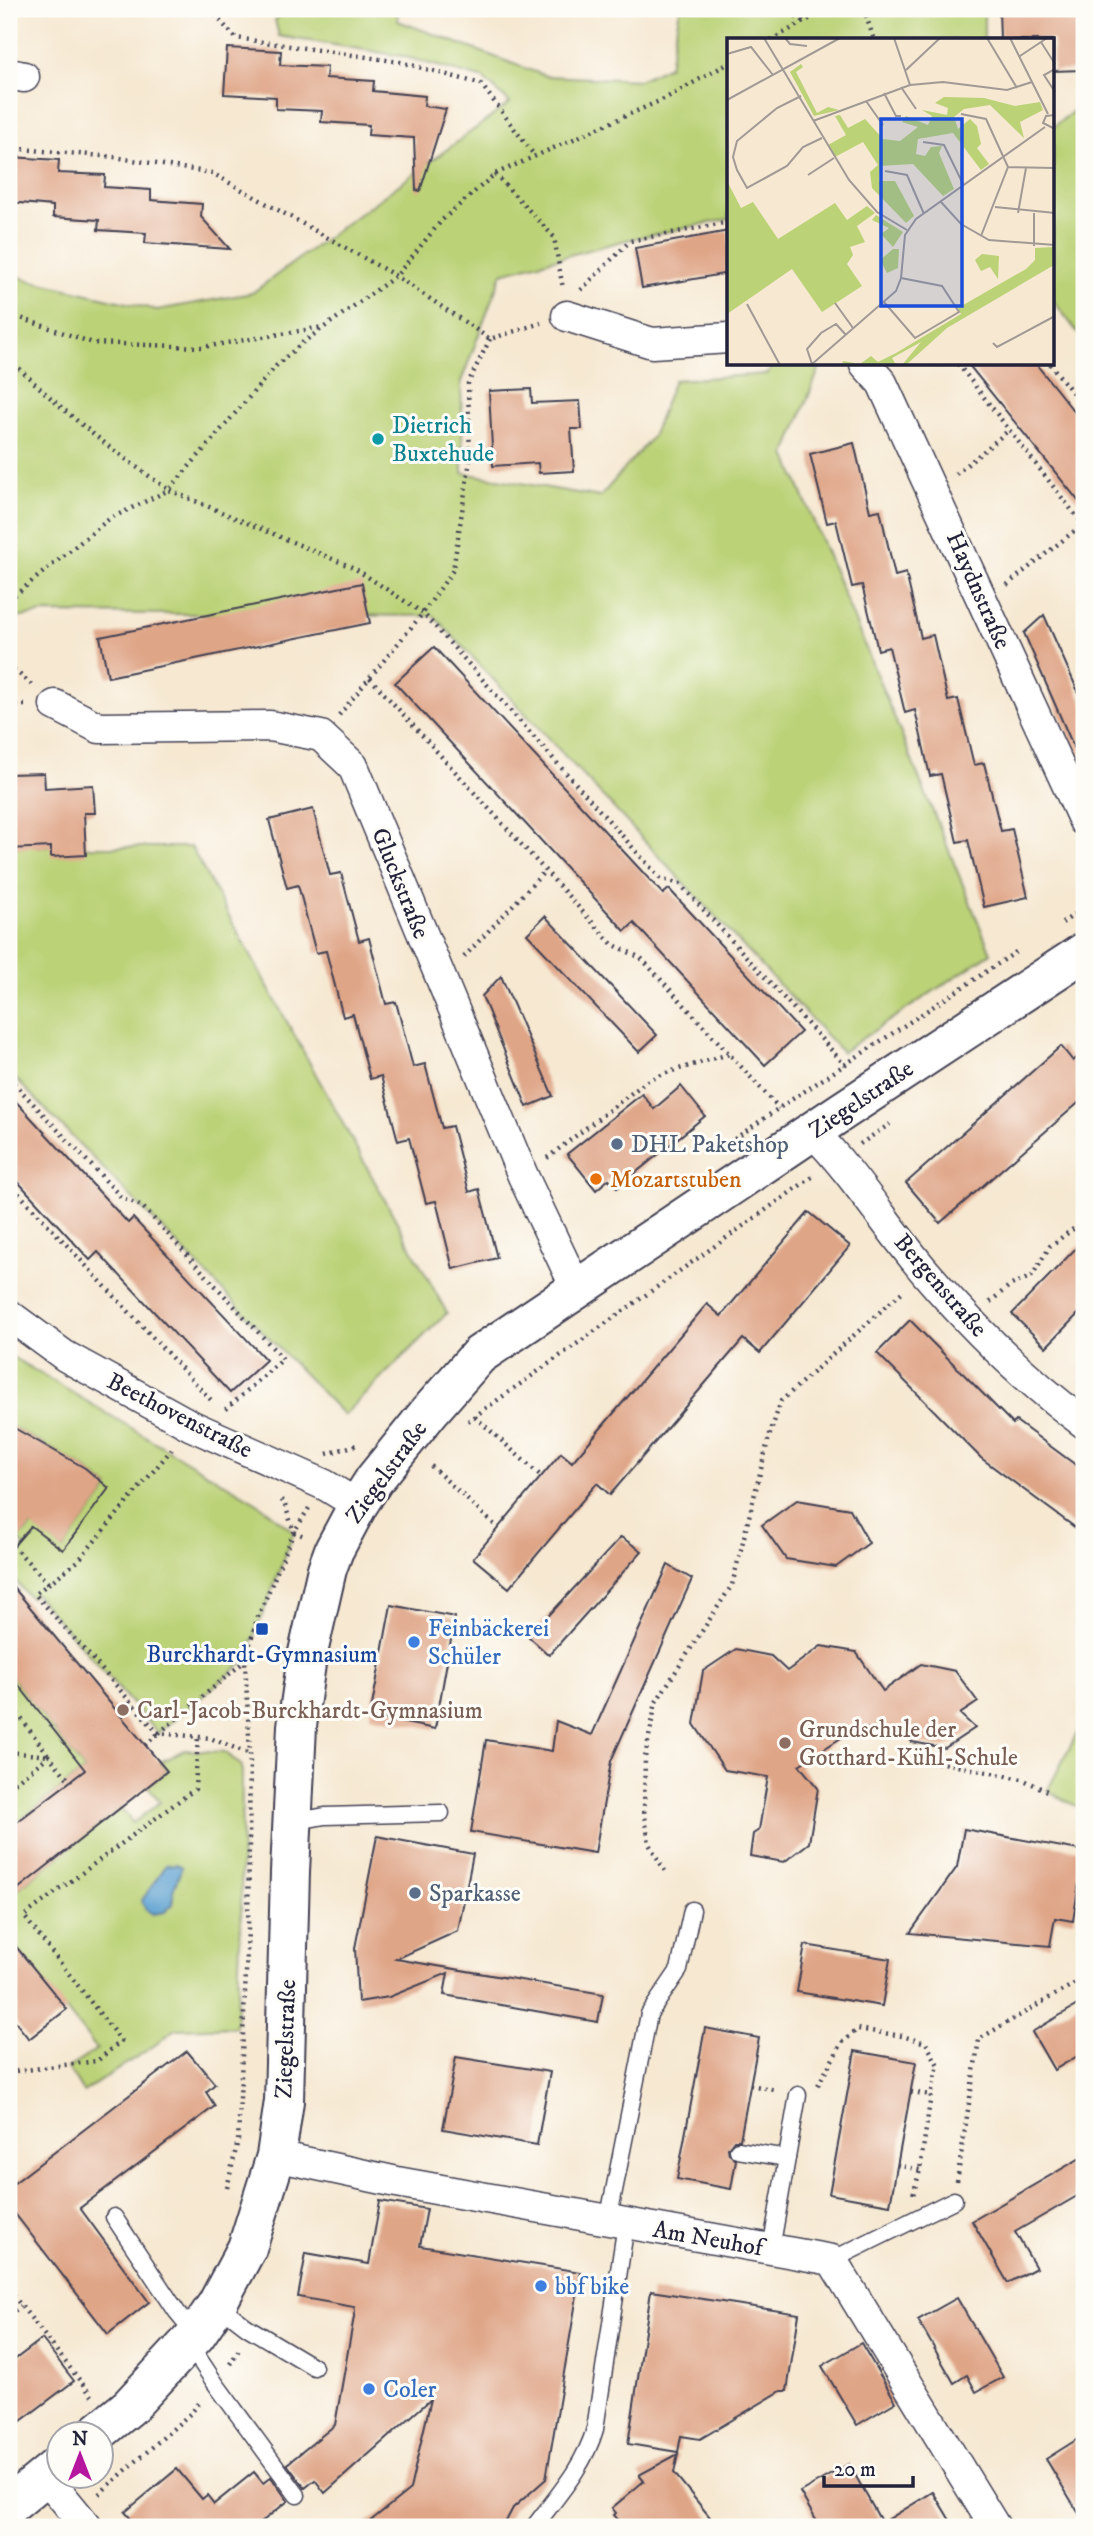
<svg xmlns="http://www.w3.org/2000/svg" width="1093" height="2536" font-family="'IM FELL DW Pica',serif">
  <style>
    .green { fill: #bbd277; stroke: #6e7a59; stroke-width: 2 }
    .water { fill: #5ca0d0; stroke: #3f6186; stroke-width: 2 }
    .building { fill: #dfa587 }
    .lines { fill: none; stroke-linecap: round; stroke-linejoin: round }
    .lane-casing { stroke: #424052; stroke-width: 19 }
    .street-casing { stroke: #424052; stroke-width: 33 }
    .secondary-casing { stroke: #424052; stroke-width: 42 }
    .path { stroke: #424052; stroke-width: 4.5; stroke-dasharray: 2 5; stroke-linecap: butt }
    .lane { stroke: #fff; stroke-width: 16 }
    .street { stroke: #fff; stroke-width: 30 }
    .secondary { stroke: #fff; stroke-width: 38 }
    .culture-dot { fill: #0f9aa8; stroke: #fdfcf7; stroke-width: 2.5 }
    .service-dot { fill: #5c6f8a; stroke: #fdfcf7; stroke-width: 2.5 }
    .food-dot { fill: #e8710a; stroke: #fdfcf7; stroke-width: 2.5 }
    .transit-dot { fill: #1a4fb4; stroke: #fdfcf7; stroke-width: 2.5 }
    .shop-dot { fill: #3f7fe0; stroke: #fdfcf7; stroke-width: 2.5 }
    .education-dot { fill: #8d6e63; stroke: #fdfcf7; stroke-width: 2.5 }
    .labels { text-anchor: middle; stroke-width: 6; stroke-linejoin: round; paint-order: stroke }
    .culture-label { font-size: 24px; fill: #0d838f; stroke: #fdfcf7; text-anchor: start }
    .street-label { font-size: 24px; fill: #22223b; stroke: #fdfcf7 }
    .service-label { font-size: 24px; fill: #4e5e75; stroke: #fdfcf7; text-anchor: start }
    .food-label { font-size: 24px; fill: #c56008; stroke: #fdfcf7; text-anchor: start }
    .shop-label { font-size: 24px; fill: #366cbe; stroke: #fdfcf7; text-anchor: start }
    .transit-label { font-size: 24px; fill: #164399; stroke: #fdfcf7 }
    .education-label { font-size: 24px; fill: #785e54; stroke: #fdfcf7; text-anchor: start }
    .inset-road { fill: none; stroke: #a19995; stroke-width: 2 }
    .view { fill: #1d4ed8; fill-opacity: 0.15; stroke: #1d4ed8; stroke-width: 3.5 }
    .inset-edge { fill: none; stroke: #22223b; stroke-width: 3.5 }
  </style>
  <rect width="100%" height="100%" fill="#fdfcf7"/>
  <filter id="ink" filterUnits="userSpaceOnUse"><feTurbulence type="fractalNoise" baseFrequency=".0143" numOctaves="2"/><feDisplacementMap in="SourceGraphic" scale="14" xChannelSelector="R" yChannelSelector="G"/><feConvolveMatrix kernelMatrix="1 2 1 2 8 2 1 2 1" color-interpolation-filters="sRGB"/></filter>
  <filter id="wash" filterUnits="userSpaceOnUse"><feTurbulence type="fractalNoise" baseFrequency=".00686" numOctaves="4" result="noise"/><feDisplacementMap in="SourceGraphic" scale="28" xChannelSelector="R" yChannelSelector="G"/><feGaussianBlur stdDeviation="1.57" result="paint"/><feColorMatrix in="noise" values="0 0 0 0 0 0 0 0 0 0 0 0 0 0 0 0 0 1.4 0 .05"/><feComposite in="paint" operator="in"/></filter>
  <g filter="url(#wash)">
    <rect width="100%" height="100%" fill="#f6e8d1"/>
    <g class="green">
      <path d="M288 9H397L398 21 546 76 639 80 669 66 680 9H984V40H729V219L626 240 502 273 461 382 463 473 600 497 652 437 674 380 768 374 772 364H821L786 454 991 953 842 1052 434 616 45 613 9 619V270L24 279 157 310 252 293 510 103 484 79 402 56 279 36 275 20Z"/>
      <path d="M1084 103V341L1053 300V127Z"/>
      <path d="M9 847H191L447 1313 344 1415 9 1072Z"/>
      <path d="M9 1355 259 1504 294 1532 245 1661 158 1733 35 1594 30 1598 13 1578 9 1580V1553L13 1557 25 1546 18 1540 32 1525 63 1549 109 1488 85 1468 9 1425Z"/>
      <path d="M9 1673 85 1770 9 1828Z"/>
      <path d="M1084 1720V1810L1047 1791Z"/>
      <path d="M184 1750 225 1752 242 1766 241 1923 236 2027 175 2029 155 2045 83 2092 68 2068 97 2049 9 1938V1896L120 1808 133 1823 160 1802 148 1786 167 1771 160 1762Z"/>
    </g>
    <path class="water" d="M177 1864 182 1867 173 1891V1904L165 1912 153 1914 146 1910 141 1901C151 1889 156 1877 166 1865Z"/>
    <g id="blocks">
      <g class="building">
        <path d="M999 9H1079L1082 70 1053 71V40H1000Z"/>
        <path d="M227 48 281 51 280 65 327 67 326 78 374 81 373 91 425 96 424 106 446 109 420 191 416 190 414 138 368 135 369 125 321 122 322 111 276 109V97L224 94Z"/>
        <path d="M9 157 59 160 58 173 105 175 104 187 151 190V200L202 204 201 217 230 249 145 243 146 233 98 230 99 220 53 217V206L9 202Z"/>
        <path d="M729 231V273L642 288 635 248Z"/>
        <path d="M968 364H1036L1084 424V508Z"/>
        <path d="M531 389 532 403 580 401 582 429H571L574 471 539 473 538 463 493 466 489 391Z"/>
        <path d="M854 443 870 512 880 510 895 576 906 573 921 638 933 635 948 701 958 699 974 765 984 763 1001 831 1012 829 1028 897 984 907 968 840 957 842 941 774 930 776 915 710 905 713 889 647 878 650 862 585 852 587 836 521 827 523 810 454Z"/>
        <path d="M362 583 370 623 108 677 100 637Z"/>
        <path d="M1044 615 1084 705V771L1024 633Z"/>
        <path d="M434 647 663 894 669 889 801 1032 765 1065 634 923 625 931 395 683Z"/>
        <path d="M44 773 45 788 93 785 95 813H84L86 855 51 857V847L9 849V774Z"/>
        <path d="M313 809 330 875 341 873 359 941 369 938 386 1004 396 1002 413 1067 425 1064 442 1128 452 1126 469 1192 479 1189 497 1258 453 1269 436 1201 426 1203 409 1138 398 1141 381 1076 370 1079 353 1014 343 1017 326 951 316 953 298 885 287 888 269 820Z"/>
        <path d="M545 916 657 1035 639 1052 527 934Z"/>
        <path d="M501 976 553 1096 527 1107 482 996Z"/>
        <path d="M1061 1046 1073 1061 1084 1052V1098L940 1223 906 1183Z"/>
        <path d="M681 1086 705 1116 617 1188 609 1179 596 1190 567 1154 642 1094 654 1109Z"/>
        <path d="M9 1094 128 1223 133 1218 266 1360 230 1393 98 1252 90 1260 9 1172Z"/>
        <path d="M809 1212 850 1246 760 1353 743 1339 610 1495 597 1483 509 1588 473 1558 561 1453 572 1462 707 1304 721 1316Z"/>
        <path d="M1084 1240V1308L1046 1347 1012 1314Z"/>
        <path d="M910 1320 1013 1424 1016 1421 1084 1471V1534L981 1458 877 1353Z"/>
        <path d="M9 1425 85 1468 109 1488 63 1550 31 1526 9 1551Z"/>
        <path d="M797 1500 850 1509 869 1543 836 1567 786 1559 762 1525Z"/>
        <path d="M621 1537 642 1551 549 1655 529 1637Z"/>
        <path d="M668 1565 692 1579 611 1761 595 1853 471 1832 486 1740 552 1751 556 1721 592 1735Z"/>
        <path d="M9 1582 167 1771 9 1896V1828L85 1770 9 1673Z"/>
        <path d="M391 1605 455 1617 435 1729 370 1716Z"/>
        <path d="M821 1646 856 1652 883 1691 921 1664 955 1671 978 1702 960 1714 975 1728 945 1748 912 1742 907 1736 858 1727 799 1765 818 1788 809 1843 784 1862 750 1856 753 1834 759 1830 768 1777 725 1770 694 1724 703 1671 736 1649 771 1656 787 1671Z"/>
        <path d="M964 1829 1084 1851 1073 1921 1055 1918 1050 1946 910 1933 957 1867Z"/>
        <path d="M377 1836 473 1854 458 1931 396 1959 603 1994 598 2022 444 1995 448 1973 389 1997 358 2002 355 1948Z"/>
        <path d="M9 1938 67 2009 29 2039 9 2014Z"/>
        <path d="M805 1945 890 1959 882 2006 797 1992Z"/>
        <path d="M1084 2001V2052L1054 2070 1032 2032Z"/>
        <path d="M705 2028 759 2038 740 2140H734L728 2148 729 2154 736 2160 731 2189 677 2179Z"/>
        <path d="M187 2051 215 2084 206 2092 215 2106 80 2208 149 2302 108 2334 9 2206V2187Z"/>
        <path d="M855 2051 916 2062 890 2205 829 2194Z"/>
        <path d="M456 2057 550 2072 537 2145 443 2129Z"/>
        <path d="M1084 2156V2192L1015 2232 1036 2268 1008 2283 972 2221Z"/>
        <path d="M380 2201 427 2209 420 2246 581 2272 546 2479 513 2508 503 2527H363L410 2489 431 2399 325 2493 315 2480 305 2488 287 2464 335 2425 355 2311 354 2307 298 2297 306 2253 369 2264Z"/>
        <path d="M651 2291 799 2314 787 2391H781L700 2439 681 2436 678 2452 628 2444Z"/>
        <path d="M957 2298 1003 2377 976 2392 967 2375 954 2383 918 2320Z"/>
        <path d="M42 2339 74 2381 9 2430V2364Z"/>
        <path d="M861 2343 896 2402 857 2425 822 2366Z"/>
        <path d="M1084 2435V2522L1046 2459Z"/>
        <path d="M678 2454 674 2473 718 2527H624L614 2515 616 2513 612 2508 644 2481 639 2475Z"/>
        <path d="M849 2464 882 2523 933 2492 954 2527H820L800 2492Z"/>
        <path d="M177 2469 202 2499 207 2495 214 2504 254 2472 263 2483 271 2477 288 2501 255 2527H138L125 2512Z"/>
      </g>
    </g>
  </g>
  <g filter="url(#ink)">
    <use href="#blocks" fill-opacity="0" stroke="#424052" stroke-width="2"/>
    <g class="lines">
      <defs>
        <g id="lane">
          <path d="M292 1822 325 1816 441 1813"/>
          <path d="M738 2150 787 2158"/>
          <path d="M114 2217 177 2312 196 2335"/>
          <path d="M608 2221 649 2014 679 1970 692 1910"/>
          <path d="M771 2249 798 2095"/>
          <path d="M832 2260 954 2200"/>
          <path d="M217 2304 247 2327 314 2367"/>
          <path d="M189 2344 215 2383 297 2495"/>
          <path d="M534 2527C557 2496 584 2467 595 2429L626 2224"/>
        </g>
        <g id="street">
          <path d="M9 74 24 77"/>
          <path d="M567 316 652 343 729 338"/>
          <path d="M865 364 882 383 1084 821"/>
          <path d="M55 705 99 728 270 726 321 736 353 766 523 1176 577 1290"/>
          <path d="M813 1132C855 1175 887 1227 926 1273 973 1328 1026 1380 1084 1423"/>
          <path d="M9 1315 65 1356 192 1426 325 1485 358 1505"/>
          <path d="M276 2156 397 2182 832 2260 995 2527"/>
          <path d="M45 2476 87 2527"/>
        </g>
        <g id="secondary">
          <path d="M96 2434 129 2407 196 2335 217 2304 247 2248 276 2156 284 2101 290 1872 297 1726 307 1657 327 1569 334 1550 358 1505 374 1480 429 1412 479 1355 841 1112 1084 952"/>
          <path d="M9 2506 60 2464"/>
        </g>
      </defs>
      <use href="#lane" class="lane-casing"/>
      <use href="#street" class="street-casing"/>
      <use href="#secondary" class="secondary-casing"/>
      <g class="path">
        <path d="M212 9 213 13 236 38 400 62 481 84 534 155"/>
        <path d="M776 9 805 21"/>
        <path d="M864 9 874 40"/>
        <path d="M771 40 827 9"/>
        <path d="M9 148 114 157 212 173 396 276 490 339 541 323"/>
        <path d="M495 174 554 237 563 289"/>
        <path d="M581 290 630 241 729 222"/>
        <path d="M9 314 93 343 203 347 323 327"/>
        <path d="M9 358C58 408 111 450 169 490L276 366 302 343 396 276 442 220 495 174 666 98 729 63"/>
        <path d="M958 364 1084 526"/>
        <path d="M1050 364 1084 407"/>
        <path d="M956 474 1009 430"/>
        <path d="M1007 585 1083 524"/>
        <path d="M9 600 109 519 169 490 354 568 423 613 660 878 680 884 845 1065"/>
        <path d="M9 665 33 686"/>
        <path d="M370 678 612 944 641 958 779 1108"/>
        <path d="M9 705H26"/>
        <path d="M339 715 423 613 453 570 470 460 468 383 490 339"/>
        <path d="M1062 923 1084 908"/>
        <path d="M464 957 545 871"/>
        <path d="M9 1078 122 1198 142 1206 283 1359 225 1410"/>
        <path d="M860 1144 890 1124"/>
        <path d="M723 1147 779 1108 1019 950"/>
        <path d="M547 1158 647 1081 669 1072 729 1054"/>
        <path d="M9 1183 211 1400"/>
        <path d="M990 1302 1009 1286 1032 1276 1050 1246 1084 1221"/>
        <path d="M475 1417 541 1476"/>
        <path d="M468 1421 815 1175"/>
        <path d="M172 1449 78 1561 35 1594 158 1733 210 1738 250 1754"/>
        <path d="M327 1454 359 1444"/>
        <path d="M431 1466 498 1528"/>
        <path d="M281 1500 284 1502 294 1532 304 1536"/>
        <path d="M13 1546 49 1584"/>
        <path d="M9 1702 49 1756"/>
        <path d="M159 1733 245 1661"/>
        <path d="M145 1745 159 1733"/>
        <path d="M9 1752 48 1756"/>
        <path d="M937 1762 1022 1779 1047 1791"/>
        <path d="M9 1787 49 1756 70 1781"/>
        <path d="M665 1871 649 1844 644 1810 645 1757 656 1702 732 1585 769 1437 781 1401 903 1291"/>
        <path d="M9 2072 97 2061 121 2041 24 1916 195 1789 198 1737"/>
        <path d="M750 2085 776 2090"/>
        <path d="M818 2085 842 2043 858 2029 902 2036 926 2043 938 2065 931 2095"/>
        <path d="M911 2092 931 2095 920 2170 913 2195"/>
        <path d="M897 2165 920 2170"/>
        <path d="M957 2181 979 2039 1084 1978"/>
        <path d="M227 2188 238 2140 248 1930 250 1754 245 1661 257 1619 294 1532 309 1508"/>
        <path d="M9 2290 92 2396"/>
        <path d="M9 2315 21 2306"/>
        <path d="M230 2364 240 2348"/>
        <path d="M99 2494 192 2412 201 2401"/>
      </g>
      <use href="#lane" class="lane"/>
      <use href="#street" class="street"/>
      <use href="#secondary" class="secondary"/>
    </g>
  </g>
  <circle class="culture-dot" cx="378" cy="439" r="7"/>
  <g class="service-dot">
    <circle cx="617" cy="1144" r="7"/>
    <circle cx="415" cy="1893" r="7"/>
  </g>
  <circle class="food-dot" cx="596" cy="1179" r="7"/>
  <rect class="transit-dot" x="255" y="1622" width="14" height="14" rx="3.5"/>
  <g class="shop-dot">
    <circle cx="414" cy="1642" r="7"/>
    <circle cx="541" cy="2286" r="7"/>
    <circle cx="369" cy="2389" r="7"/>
  </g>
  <g class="education-dot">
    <circle cx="123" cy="1710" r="7"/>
    <circle cx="785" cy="1743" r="7"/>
  </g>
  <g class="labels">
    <g class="culture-label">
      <text x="392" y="433">Dietrich<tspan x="392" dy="28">Buxtehude</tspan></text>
    </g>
    <g class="street-label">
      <text transform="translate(979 590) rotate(66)" y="8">Haydnstraße</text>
      <text transform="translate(401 883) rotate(68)" y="8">Gluckstraße</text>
      <text transform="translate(861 1099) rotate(-34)" y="8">Ziegelstraße</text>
      <text transform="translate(941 1285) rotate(49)" y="8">Bergenstraße</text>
      <text transform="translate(180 1415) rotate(27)" y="8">Beethovenstraße</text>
      <text transform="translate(386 1472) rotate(-54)" y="8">Ziegelstraße</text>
      <text transform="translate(285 2039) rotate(-88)" y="8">Ziegelstraße</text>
      <text transform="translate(708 2238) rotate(10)" y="8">Am Neuhof</text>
    </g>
    <g class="service-label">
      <text x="631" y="1152">DHL Paketshop</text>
      <text x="429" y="1901">Sparkasse</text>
    </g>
    <g class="food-label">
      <text x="610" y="1187">Mozartstuben</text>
    </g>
    <g class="shop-label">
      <text x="428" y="1636">Feinbäckerei<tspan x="428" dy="28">Schüler</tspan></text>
      <text x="555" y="2294">bbf bike</text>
      <text x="383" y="2397">Coler</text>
    </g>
    <g class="transit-label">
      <text x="262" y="1662">Burckhardt-Gymnasium</text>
    </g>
    <g class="education-label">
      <text x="137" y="1718">Carl-Jacob-Burckhardt-Gymnasium</text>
      <text x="799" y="1737">Grundschule der<tspan x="799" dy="28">Gotthard-Kühl-Schule</tspan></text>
    </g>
  </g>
  <g transform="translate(727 38)">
    <rect width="327" height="327" fill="#f6e8d1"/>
    <path d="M74 26 76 29 69 34 90 75 101 69 112 72 87 78 63 34ZM217 59 257 60 288 68 313 64 316 72 293 84 297 100 263 67 237 71 227 79 231 91 243 81 250 88 254 106 250 110 262 126 254 132 226 95 191 101 189 116 198 118 204 109 215 108 212 115 227 151 216 158 186 126 153 128 152 143H168L187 178 179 185 145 150 143 134 151 127 136 104 108 119 101 107 119 97 108 78 113 77 121 90 138 81 156 101 173 103 191 89 175 84 179 78 201 87 205 78 195 72 220 77 221 70 208 65ZM0 143 14 170 26 164 51 201 108 165 120 182 140 168 148 175 130 188 138 204 123 209 126 217 120 226 135 248 95 274 65 231 0 276ZM149 177 176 194 166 209 154 196 162 190 145 182ZM327 209V227L220 290 179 327H175L194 304 165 320 169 327H115L116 323 133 326 144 318 151 324 169 315 234 276 231 270 299 231 308 222V210ZM166 211H172L171 230 160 235 153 222ZM255 216 272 218 271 241 263 229 254 233 248 222Z" fill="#bbd277"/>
    <path class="inset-road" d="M37 0 122 142 150 174 180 192M58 0 63 6 80 8M167 0 183 47M260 0 290 50M283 0 321 76M314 4 328 26M0 16 24 9 46 37M293 18 320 0M328 31 317 37 328 54M179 32 213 0M174 49 189 71M157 55 169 78H174M74 58 50 70 10 103 6 119 10 132 20 150 60 128 76 109 95 100M0 62 113 0M139 63 156 87M234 76 259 81 281 129M328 77 319 78 316 85 328 91M86 83 183 47 216 44 280 52 305 44M196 104 217 107 237 148M281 129 328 130M158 133 180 137 197 176M81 137 107 120M214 164 234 186 262 202 328 207M268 169 328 175M291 175 299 130M307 175V208M254 198 281 129M157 264 188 300 232 274 215 248 174 240M108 265 126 290M20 266 53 327M266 305 270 309 328 278M85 326 80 311 94 295 109 286 119 297M84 327 169 253 174 240 178 197 189 181 318 89"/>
    <path class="view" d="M154 81H235V268H154Z"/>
    <rect width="327" height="327" class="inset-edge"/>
  </g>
  <rect width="1093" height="2536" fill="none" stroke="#fdfcf7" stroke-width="35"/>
  <g transform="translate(80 2455)"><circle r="33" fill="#fdfcf7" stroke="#a5a5ac" stroke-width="2"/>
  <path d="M0-5L12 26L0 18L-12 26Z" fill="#b5179e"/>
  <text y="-10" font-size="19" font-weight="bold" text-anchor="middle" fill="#22223b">N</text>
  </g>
  <path d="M824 2476v10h89v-10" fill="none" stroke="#22223b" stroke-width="3.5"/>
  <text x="834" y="2476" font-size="21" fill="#22223b" stroke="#fdfcf7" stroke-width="5" paint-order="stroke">20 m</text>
</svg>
